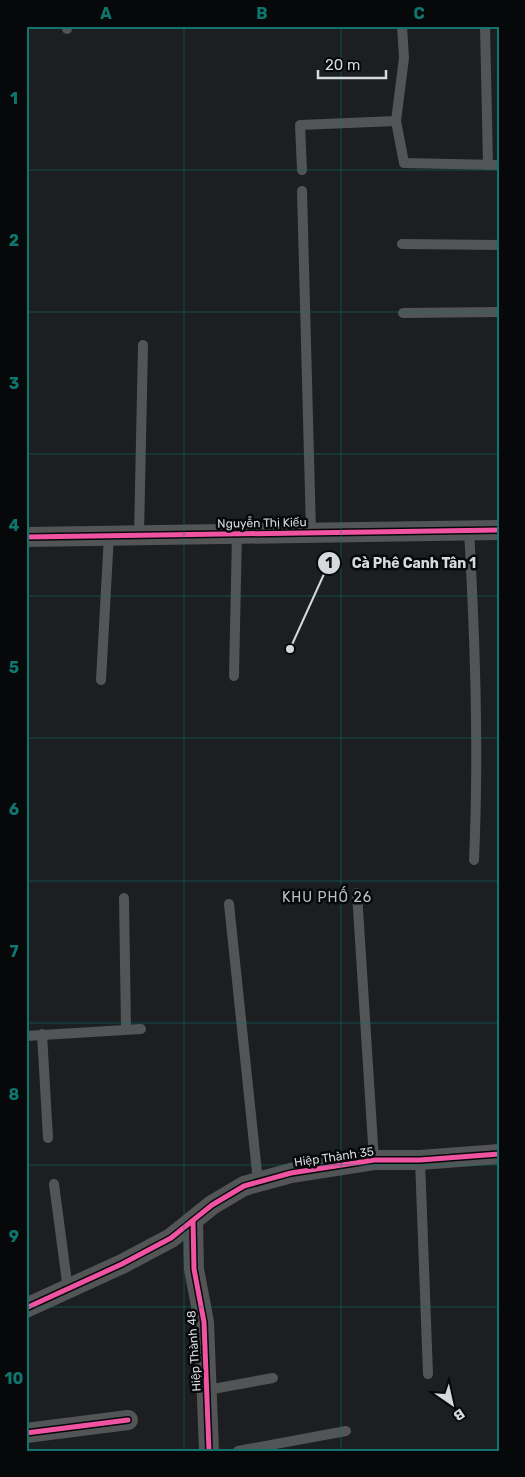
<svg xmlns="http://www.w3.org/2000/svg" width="525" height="1477" font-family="Rubik,sans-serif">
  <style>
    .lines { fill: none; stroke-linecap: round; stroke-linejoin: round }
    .lane { stroke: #525455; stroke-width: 10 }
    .street { stroke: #525455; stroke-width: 20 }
    .cycleway-casing { stroke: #06080a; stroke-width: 8 }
    .cycleway { stroke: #f153a3; stroke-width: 5 }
    .grid { fill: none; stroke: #0f766e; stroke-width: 1; stroke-opacity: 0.55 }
    .labels { text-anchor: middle; stroke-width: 5; stroke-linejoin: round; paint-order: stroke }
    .street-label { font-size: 12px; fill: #d5d9dd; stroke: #06080a }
    .neighbourhood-label { font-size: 14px; letter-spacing: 1px; fill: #b9c0c8; stroke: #06080a }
    .leader { fill: none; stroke: #d5d9dd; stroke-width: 2 }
    .callout-dot { fill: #d5d9dd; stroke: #06080a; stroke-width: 2 }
    .mark-label { font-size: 15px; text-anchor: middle; font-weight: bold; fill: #111 }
    .callout-label { font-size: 14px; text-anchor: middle; font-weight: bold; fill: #d5d9dd; stroke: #06080a; stroke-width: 5; stroke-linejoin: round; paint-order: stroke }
    .neatline { fill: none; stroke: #0f766e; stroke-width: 2 }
    .grid-label { font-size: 16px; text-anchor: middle; font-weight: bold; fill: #0f766e }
  </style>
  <rect width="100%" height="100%" fill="#1c1e21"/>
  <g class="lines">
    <g class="lane">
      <path d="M67 26V29"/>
      <path d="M485 26 488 165"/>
      <path d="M396 121 404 58 402 26"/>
      <path d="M302 170 300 125 396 121 404 163 499 165"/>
      <path d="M302 191 311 532"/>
      <path d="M402 244 499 245"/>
      <path d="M403 313 499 312"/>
      <path d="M469 530C475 640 479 749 474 860"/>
      <path d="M139 535 143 345"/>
      <path d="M234 676 237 533"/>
      <path d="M101 680 109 535"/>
      <path d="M357 893 374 1160"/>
      <path d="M124 898 126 1029"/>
      <path d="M229 904 258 1182"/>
      <path d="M42 1034 48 1138"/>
      <path d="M26 1036 141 1029"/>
      <path d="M420 1160 428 1374"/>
      <path d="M54 1184 68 1290"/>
      <path d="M207 1390 273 1378"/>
      <path d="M238 1451 346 1431"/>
    </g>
    <g class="street">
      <path d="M26 537 499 530"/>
      <path d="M193 1221 194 1269 204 1322 209 1451"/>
      <path d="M26 1308 122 1264 171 1238 212 1205 244 1186 291 1173 374 1160H420L499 1154"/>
      <path d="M26 1433 128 1420"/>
    </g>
    <defs>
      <g id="cycleway">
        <path d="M26 537 499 530"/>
        <path d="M193 1221 194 1269 204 1322 209 1451"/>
        <path d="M26 1308 122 1264 171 1238 212 1205 244 1186 291 1173 374 1160H420L499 1154"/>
        <path d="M26 1433 128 1420"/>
      </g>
    </defs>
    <use href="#cycleway" class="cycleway-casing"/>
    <use href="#cycleway" class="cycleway"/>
  </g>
  <path class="grid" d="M184 26V1451M341 26V1451M26 170H499M26 312H499M26 454H499M26 596H499M26 738H499M26 881H499M26 1023H499M26 1165H499M26 1307H499"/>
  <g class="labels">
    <g class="street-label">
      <text transform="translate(262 523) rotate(-1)" y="4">Nguyễn Thị Kiểu</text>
      <text transform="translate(334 1157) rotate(-8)" y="4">Hiệp Thành 35</text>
      <text transform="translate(194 1351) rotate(-94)" y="4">Hiệp Thành 48</text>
    </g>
    <g class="neighbourhood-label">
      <text x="327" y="902">KHU PHỐ 26</text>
    </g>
  </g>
  <path class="leader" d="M290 649L329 563"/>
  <g class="callout-dot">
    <circle cx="290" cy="649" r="5"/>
    <circle cx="329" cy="563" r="12"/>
  </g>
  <g class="mark-label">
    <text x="329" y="568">1</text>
  </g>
  <g class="callout-label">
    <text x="414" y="568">Cà Phê Canh Tân 1</text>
  </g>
  <rect width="525" height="1477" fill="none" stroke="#06080a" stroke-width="55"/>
  <g transform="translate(452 1404) rotate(146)" stroke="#06080a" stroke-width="4" paint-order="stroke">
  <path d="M0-4L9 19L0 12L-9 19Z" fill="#d5d9dd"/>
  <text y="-8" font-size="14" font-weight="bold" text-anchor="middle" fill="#d5d9dd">B</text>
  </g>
  <path d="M318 70v8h68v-8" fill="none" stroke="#d5d9dd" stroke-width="2.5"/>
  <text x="325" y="70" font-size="15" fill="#d5d9dd" stroke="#06080a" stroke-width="4" paint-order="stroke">20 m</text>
  <rect x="28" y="28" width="470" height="1422" class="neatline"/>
  <g class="grid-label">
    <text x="106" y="19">A</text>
    <text x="262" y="19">B</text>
    <text x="419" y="19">C</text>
    <text x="14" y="104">1</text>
    <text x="14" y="246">2</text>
    <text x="14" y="389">3</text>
    <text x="14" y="531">4</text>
    <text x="14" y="673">5</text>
    <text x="14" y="815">6</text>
    <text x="14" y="957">7</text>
    <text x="14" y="1100">8</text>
    <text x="14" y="1242">9</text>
    <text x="14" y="1384">10</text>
  </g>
</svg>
